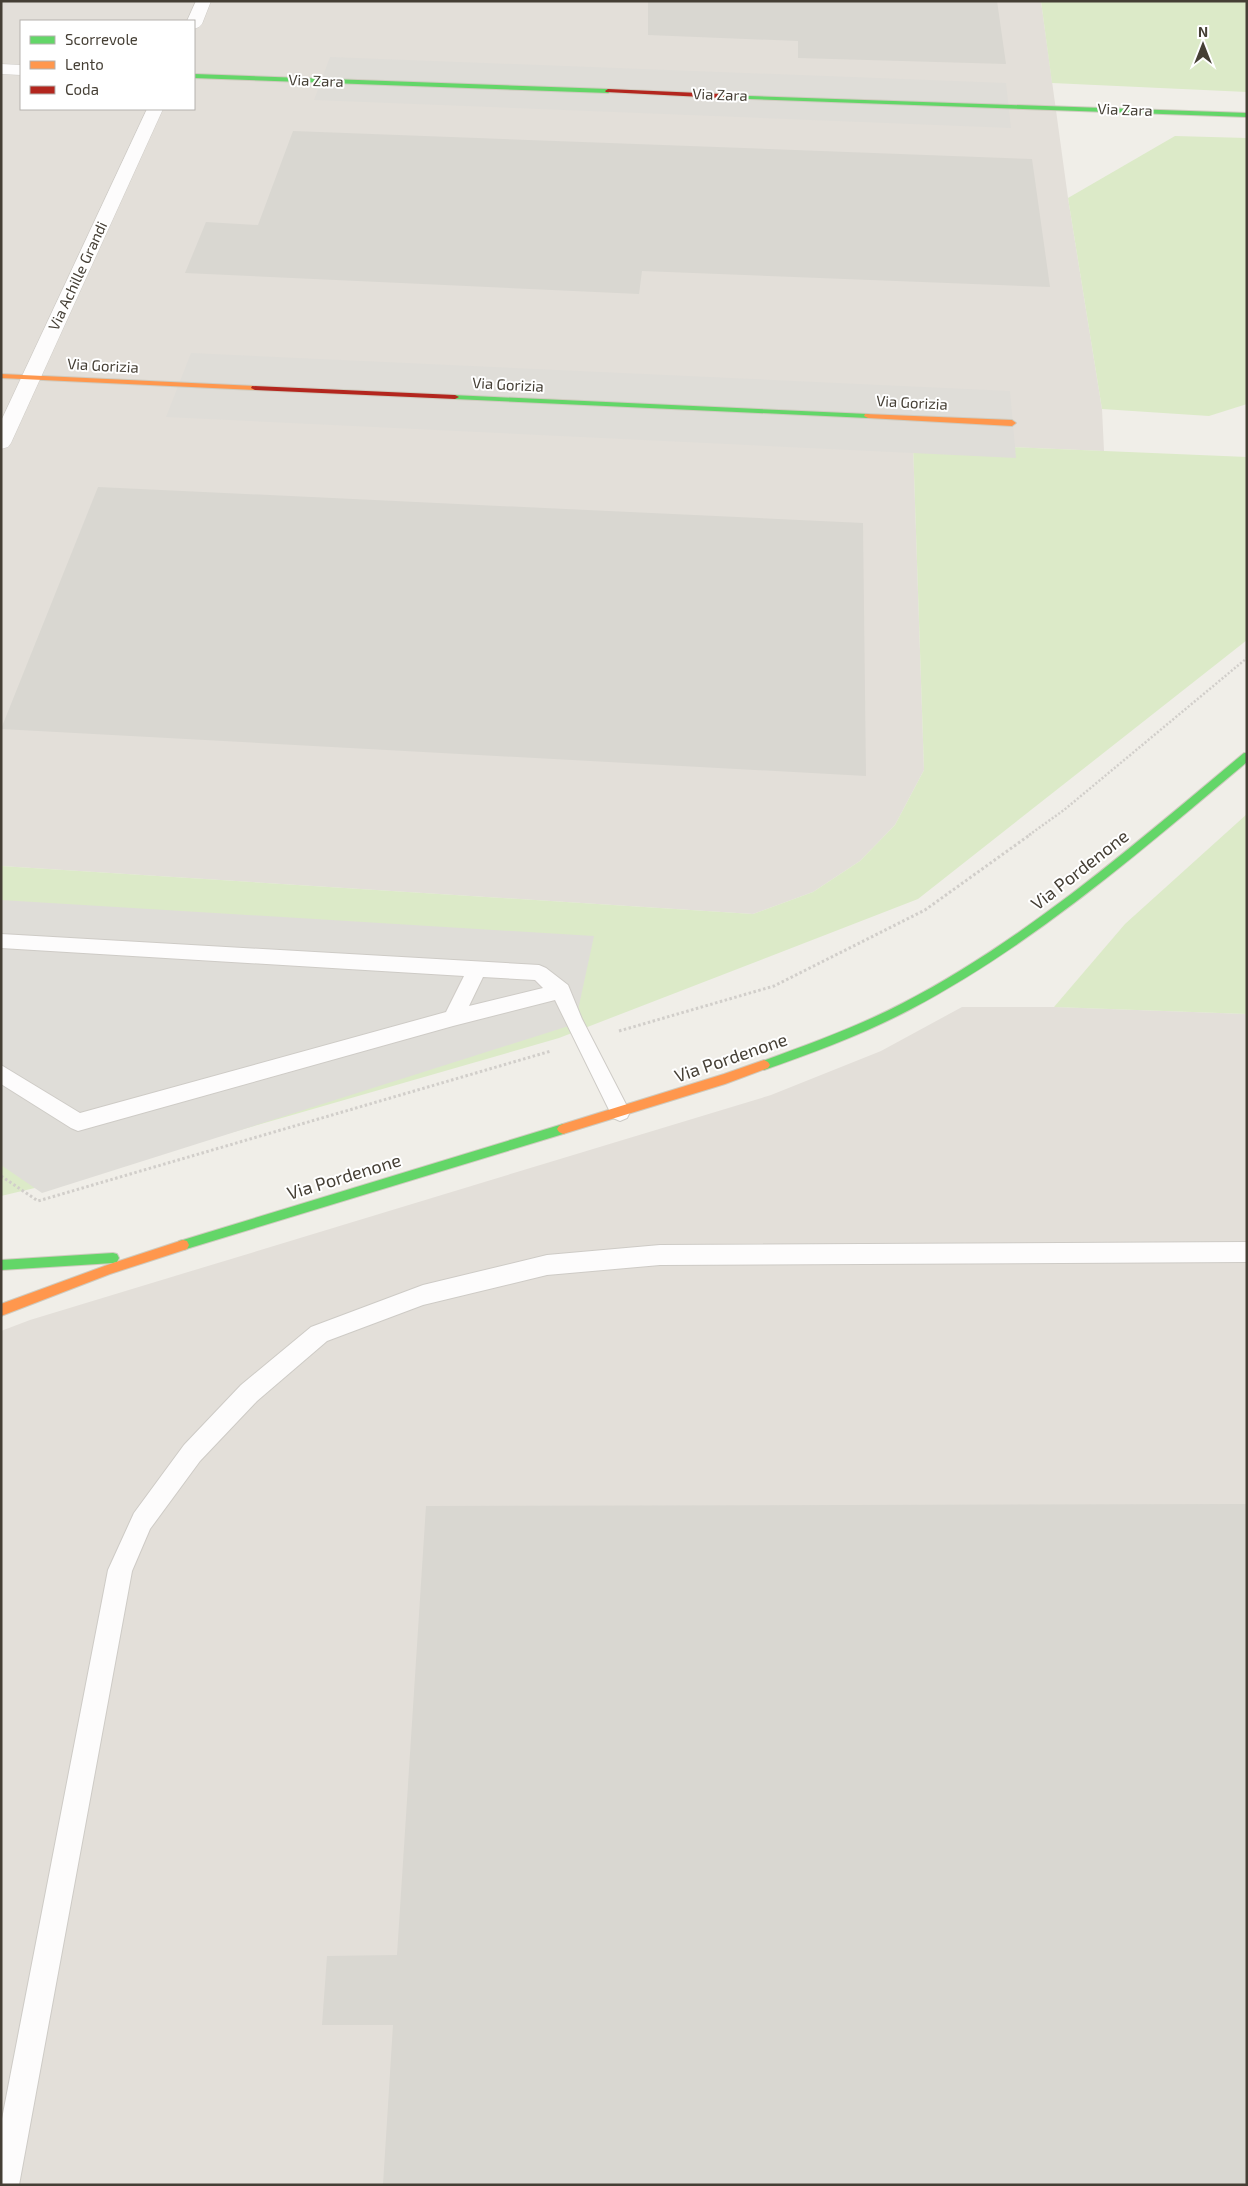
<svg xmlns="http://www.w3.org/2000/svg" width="1248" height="2186" font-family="'Exo 2',sans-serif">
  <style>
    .industrial { fill: #e3dfd9; fill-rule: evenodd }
    .green { fill: #dceac8 }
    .parking { fill: #dfddd8 }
    .building { fill: #d9d7d1 }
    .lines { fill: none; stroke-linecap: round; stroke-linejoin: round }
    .lane-casing { stroke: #cecbc6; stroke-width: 2 }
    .street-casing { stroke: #cecbc6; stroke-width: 1 }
    .fast-casing { stroke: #cfcbbf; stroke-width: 2 }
    .slow-casing { stroke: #cfcbbf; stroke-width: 2 }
    .jam-casing { stroke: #cfcbbf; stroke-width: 2 }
    .path-far1 { stroke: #d1ceca; stroke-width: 2.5; stroke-dasharray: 2 2; stroke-linecap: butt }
    .path { stroke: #d1ceca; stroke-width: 3; stroke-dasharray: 2.5 2.5; stroke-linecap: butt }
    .lane { fill: #fdfcfc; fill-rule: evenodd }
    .street { fill: #fdfcfc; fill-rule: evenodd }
    .fast { fill: #63d668; fill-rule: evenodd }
    .slow { fill: #ff974d; fill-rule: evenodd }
    .jam { fill: #b3261e; fill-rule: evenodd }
    .labels { text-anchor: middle; stroke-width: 4; stroke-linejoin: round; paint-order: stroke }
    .far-street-label { font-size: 15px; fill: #453f35; stroke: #fff }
    .street-label { font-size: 18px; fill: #453f35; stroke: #fff }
  </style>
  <rect width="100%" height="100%" fill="#f0eee8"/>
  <g class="industrial">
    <path d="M1 1H1041L1068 198 1102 409 1104 451 913 443 924 770 895 825 860 861 813 892 753 914 1 866ZM21 21H194V109H21Z"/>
    <path d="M962 1007H1054L1247 1014V2185H1V1331L30 1320 771 1095 881 1051Z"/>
  </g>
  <g class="green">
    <path d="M1041 1H1247V92L1052 83Z"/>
    <path d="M1175 136 1247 138V404L1209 416 1102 409 1068 198Z"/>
    <path d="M913 443 1247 457V640L918 899 559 1038 60 1182 1 1196V866L753 914 813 892 860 861 895 825 924 770Z"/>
    <path d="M1247 814V1014L1054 1007 1125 924Z"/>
  </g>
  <g class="parking">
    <path d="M330 57 1006 83 1011 128 314 100Z"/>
    <path d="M191 353 1010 391 1016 458 166 417Z"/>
    <path d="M1 900 594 936 575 1024 42 1193 1 1165Z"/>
  </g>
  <g class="building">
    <path d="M648 1H997L1006 64 798 58V41L648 35Z"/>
    <path d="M293 131 1032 159 1050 287 642 271 639 294 185 273 206 222 258 225Z"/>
    <path d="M98 487 863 523 866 776 1 729Z"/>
    <path d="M1247 1504V2185H383L393 2025H322L327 1956 397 1955 426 1506Z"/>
  </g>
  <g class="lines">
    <defs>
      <g id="lane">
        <path d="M1 934 539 965 546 968 568 985 582 1019 630 1112 627 1118 620 1121 613 1118 555 1000 453 1026 78 1131 71 1128 1 1084V1065L80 1113 446 1012 464 976 1 948ZM483 977 535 980 543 988 469 1006Z"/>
        <path d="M1247 1242V1262L660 1265 547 1275 423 1305 327 1341 257 1401 200 1461 150 1529 132 1571 19 2185H1V2124L108 1570 134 1513 184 1445 241 1385 311 1327 423 1285 547 1255 660 1245Z"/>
      </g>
      <g id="street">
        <path d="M196 1H211L202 24 199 27 194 29V21H187Z"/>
        <path d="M1 64 21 65V75L1 74Z"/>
        <path d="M147 109H163L11 443 8 447 1 449V421Z"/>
      </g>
      <g id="fast">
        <path d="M194 74 608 89 611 91 608 93 194 78Z"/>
        <path d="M720 95 1247 113V117L722 98 720 97Z"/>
        <path d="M452 395 868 414 872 416 868 418 455 399 451 397Z"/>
        <path d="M1244 753H1247V762C1141 851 1034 944 911 1009 864 1034 815 1052 764 1070L760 1068 758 1065 760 1062C809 1044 857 1027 903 1003 1028 938 1136 843 1244 753Z"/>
        <path d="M563 1124 567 1126 569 1129 567 1132 563 1134 183 1250 179 1249 177 1245 179 1241 183 1240Z"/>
        <path d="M113 1253 117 1254 119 1258 117 1262 113 1263 1 1270V1260Z"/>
      </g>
      <g id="slow">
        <path d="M1 374 255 386 259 388 255 390 1 378Z"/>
        <path d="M865 414 1012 420 1016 423 1012 426 868 418 864 416Z"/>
        <path d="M764 1060 768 1062 770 1065 768 1068 725 1084 563 1134 559 1132 557 1129 559 1126 563 1124 724 1074Z"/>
        <path d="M183 1240 187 1241 189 1245 187 1249 110 1274 1 1316V1304L110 1264Z"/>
      </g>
      <g id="jam">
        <path d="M608 89 722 94 725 96 722 98 606 92 605 91Z"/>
        <path d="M252 386 455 395 459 397 455 399 255 390 251 388Z"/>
      </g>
    </defs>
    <use href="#lane" class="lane-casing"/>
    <use href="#street" class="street-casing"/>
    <use href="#fast" class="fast-casing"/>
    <use href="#slow" class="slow-casing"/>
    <use href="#jam" class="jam-casing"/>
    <path class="path-far1" d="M1029 835 1064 810 1247 658"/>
    <g class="path">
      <path d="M619 1031 774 986 925 910 1031 834"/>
      <path d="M1 1176 38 1201 551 1051"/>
    </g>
    <use href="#lane" class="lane"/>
    <use href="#street" class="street"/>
    <use href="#fast" class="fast"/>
    <use href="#slow" class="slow"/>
    <use href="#jam" class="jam"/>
  </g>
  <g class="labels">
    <g class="far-street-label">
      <text transform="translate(316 81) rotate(2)" y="5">Via Zara</text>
      <text transform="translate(720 95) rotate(2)" y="5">Via Zara</text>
      <text transform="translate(1125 110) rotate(2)" y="5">Via Zara</text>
      <text transform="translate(78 276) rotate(-65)" y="5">Via Achille Grandi</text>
      <text transform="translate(103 366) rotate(3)" y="5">Via Gorizia</text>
      <text transform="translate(508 385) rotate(3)" y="5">Via Gorizia</text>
      <text transform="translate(912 403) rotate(3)" y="5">Via Gorizia</text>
    </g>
    <g class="street-label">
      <text transform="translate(1080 870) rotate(-38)" y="6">Via Pordenone</text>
      <text transform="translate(731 1058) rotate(-19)" y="6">Via Pordenone</text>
      <text transform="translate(344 1177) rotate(-17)" y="6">Via Pordenone</text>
    </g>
  </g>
  <rect width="1248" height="2186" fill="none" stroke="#453f35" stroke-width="5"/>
  <rect x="20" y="20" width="175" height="90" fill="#ffffff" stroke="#b5b2ae"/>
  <rect x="30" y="36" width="25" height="8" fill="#63d668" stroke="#b5b2ae"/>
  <text x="65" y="45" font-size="15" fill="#453f35">Scorrevole</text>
  <rect x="30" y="61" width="25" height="8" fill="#ff974d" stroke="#b5b2ae"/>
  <text x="65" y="70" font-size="15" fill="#453f35">Lento</text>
  <rect x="30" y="86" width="25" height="8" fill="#b3261e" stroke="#b5b2ae"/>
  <text x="65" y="95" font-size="15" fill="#453f35">Coda</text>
  <g transform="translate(1203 45)" stroke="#ffffff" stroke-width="4" paint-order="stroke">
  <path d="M0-4L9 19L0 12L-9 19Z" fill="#453f35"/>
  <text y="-8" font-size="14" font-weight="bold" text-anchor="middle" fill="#453f35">N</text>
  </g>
</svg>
